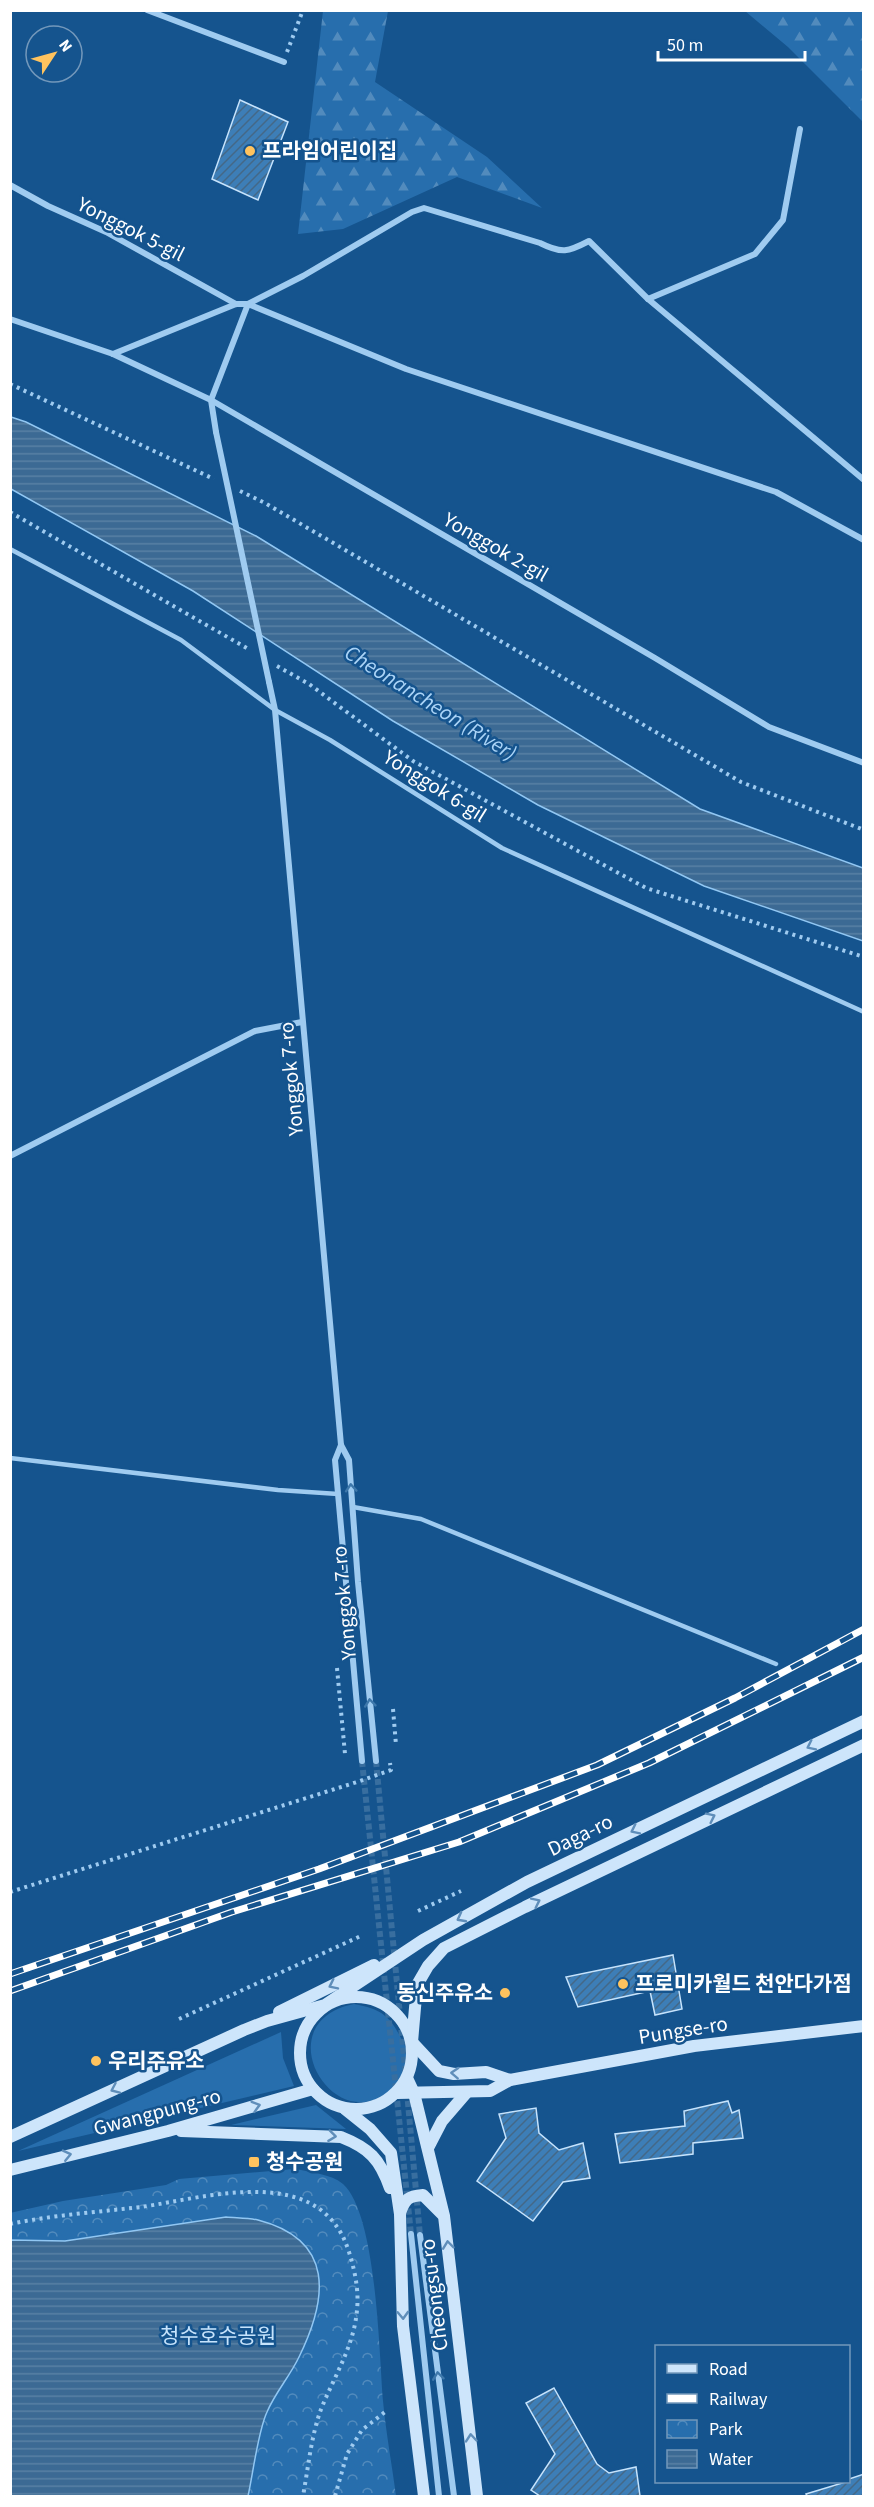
<svg xmlns="http://www.w3.org/2000/svg" width="874" height="2507" font-family="'Source Sans 3','Noto Sans KR',sans-serif">
  <style>
    .grass { fill: #276ead }
    .forest { fill: url(#forest-firs) }
    .park { fill: url(#park-crowns) }
    .water { fill: url(#water-rules); stroke: #91c7f3; stroke-width: 1.5 }
    .building { fill: url(#building-hatch); stroke: #c6e3fc; stroke-width: 1.5 }
    .lines { fill: none; stroke-linecap: round; stroke-linejoin: round }
    .street-tunnel { stroke: #386e9f; stroke-width: 6; stroke-dasharray: 6 3; stroke-linecap: butt }
    .path { stroke: #9fcbf0; stroke-width: 4; stroke-dasharray: 3 4.5; stroke-linecap: butt }
    .lane { stroke: #9fcbf0; stroke-width: 4.5 }
    .street { stroke: #9fcbf0; stroke-width: 6 }
    .secondary { stroke: #cde5fb; stroke-width: 12 }
    .rail-casing { stroke: #fff; stroke-width: 7 }
    .rail { stroke: #15548e; stroke-width: 4.5; stroke-dasharray: 14; stroke-linecap: butt }
    .street-bridge { stroke: #9fcbf0; stroke-width: 6 }
    .oneway { stroke: #3e78ab }
    .oneway2 { stroke: #5f8eba }
    .poi-dot { fill: #ffc35e; stroke: #15548e; stroke-width: 2 }
    .labels { text-anchor: middle; stroke-width: 5; stroke-linejoin: round; paint-order: stroke }
    .poi-label { font-size: 21px; font-weight: bold; fill: #fff; stroke: #15548e; text-anchor: start }
    .street-label { font-size: 21px; fill: #fff; stroke: #15548e }
    .park-label { font-size: 21px; fill: #c6e3fc; stroke: #15548e }
    .water-label { font-size: 22px; font-style: italic; fill: #abd4f7; stroke: #15548e }
  </style>
  <defs>
    <pattern id="forest-firs" width="22" height="20" patternUnits="userSpaceOnUse" patternTransform="scale(1.5)"><rect width="22" height="20" fill="#276ead"/><path d="M5 1l3.5 6h-7zM16 11l3.5 6h-7z" fill="#528bbd"/></pattern>
    <pattern id="park-crowns" width="20" height="18" patternUnits="userSpaceOnUse" patternTransform="scale(1.5)"><rect width="20" height="18" fill="#276ead"/><path d="M2 6a3 3 0 1 1 6 0M12 15a3 3 0 1 1 6 0" fill="none" stroke="#528bbd"/></pattern>
    <pattern id="water-rules" width="6" height="5" patternUnits="userSpaceOnUse" patternTransform="scale(1.5)"><rect width="6" height="5" fill="#3c6a94"/><path d="M0 2.5h6" fill="none" stroke="#5980a4"/></pattern>
    <pattern id="building-hatch" width="6" height="6" patternUnits="userSpaceOnUse" patternTransform="scale(1.5)"><rect width="6" height="6" fill="#3d7eb7"/><path d="M-1 1l2-2M0 6l6-6M5 7l2-2" fill="none" stroke="#446887"/></pattern>
  </defs>
  <rect width="100%" height="100%" fill="#15548e"/>
  <g class="grass">
    <path d="M354 2004C389 2010 393 2022 408 2052 405 2060 404 2075 398 2082 340 2151 260 2023 354 2004Z"/>
    <path d="M281 2032 283 2058 294 2086 18 2151Z"/>
    <path d="M316 2105 346 2129 231 2125Z"/>
  </g>
  <g class="forest">
    <path d="M323 11H388L375 82 487 157 542 208 457 177 343 229 298 234Z"/>
    <path d="M745 11H863V122L788 47Z"/>
  </g>
  <path class="park" d="M295 2169C310 2172 331 2174 343 2184 377 2215 379 2354 383 2401 386 2433 392 2465 396 2496H11L10 2213 63 2201 166 2185 179 2179Z"/>
  <g class="water">
    <path d="M11 417 26 422 256 536 700 809 863 868V941L704 886 538 805 393 721 193 591 11 489Z"/>
    <path d="M226 2217C236 2218 248 2218 258 2220 335 2240 328 2298 299 2357 290 2376 275 2393 267 2412 258 2431 253 2474 248 2496H11V2240L65 2241Z"/>
  </g>
  <g class="building">
    <path d="M240 100 288 122 258 200 212 179Z"/>
    <path d="M673 1955 682 2009 655 2015 650 1991 578 2007 566 1977Z"/>
    <path d="M728 2101 732 2113 739 2110 743 2138 693 2143V2154L620 2163 615 2134 685 2126 684 2111Z"/>
    <path d="M536 2108 539 2133 559 2150 583 2143 590 2178 563 2182 533 2221 477 2181 506 2138 499 2114Z"/>
    <path d="M554 2388 597 2464 609 2473 636 2467 640 2496H540L531 2490 555 2454 526 2403Z"/>
    <path d="M864 2474V2496H807L806 2494 849 2481V2479Z"/>
  </g>
  <g class="lines">
    <g class="street-tunnel">
      <path d="M362 1761 411 2234"/>
      <path d="M376 1761 406 2079"/>
      <path d="M407 2092 420 2235"/>
    </g>
    <g class="path">
      <path d="M287 52 303 10"/>
      <path d="M10 384 214 479"/>
      <path d="M240 491 265 503 741 782 864 830"/>
      <path d="M10 512 250 650"/>
      <path d="M277 666 309 684 413 761 646 888 864 957"/>
      <path d="M337 1668 345 1754"/>
      <path d="M393 1709 396 1745"/>
      <path d="M10 1892 357 1782 391 1770 390 1763"/>
      <path d="M418 1911 461 1891"/>
      <path d="M179 2019 363 1935"/>
      <path d="M10 2224C53 2215 98 2212 141 2207 209 2197 321 2162 349 2252 355 2271 359 2291 357 2310 354 2347 333 2378 320 2412 311 2438 308 2469 303 2496"/>
      <path d="M335 2496 347 2454 362 2430 385 2412"/>
    </g>
    <g class="lane">
      <path d="M10 549 181 640 275 710 330 740 502 848 864 1012"/>
      <path d="M10 1458 278 1490 338 1494"/>
      <path d="M353 1507 421 1519 776 1664"/>
    </g>
    <g class="street">
      <path d="M147 10 284 62"/>
      <path d="M10 185 48 206 106 232 236 304"/>
      <path d="M648 299 755 254 783 220 800 129"/>
      <path d="M10 319 113 354 211 400 655 658 769 727 864 763"/>
      <path d="M113 354 236 304H248L406 369 776 492 864 540"/>
      <path d="M216 432 211 400 248 304 303 276 412 212 424 208 540 243C562 254 568 252 589 241L648 299 864 480"/>
      <path d="M269 682 275 710 341 1445 349 1460 358 1582 376 1761"/>
      <path d="M10 1156 255 1031 302 1022"/>
      <path d="M341 1445 335 1460 362 1761"/>
      <path d="M411 2234 439 2496"/>
      <path d="M420 2235 454 2496"/>
    </g>
    <g class="secondary">
      <circle cx="356" cy="2053" r="56"/>
      <path d="M279 2012 374 1965"/>
      <path d="M412 2042 417 1985 428 1966 444 1948 525 1907 864 1745"/>
      <path d="M412 2042 439 2071 454 2074 486 2072 510 2080"/>
      <path d="M407 2078 414 2093 444 2216 477 2496"/>
      <path d="M397 2093 490 2091 510 2080 694 2046 864 2026"/>
      <path d="M345 2109 370 2129 391 2153 400 2214 403 2326 424 2496"/>
      <path d="M181 2131 341 2137C369 2148 380 2159 390 2188"/>
      <path d="M10 2137 244 2030 267 2021 325 2005 423 1940 527 1882 864 1721"/>
      <path d="M428 2148 442 2121 467 2092"/>
      <path d="M10 2170 168 2131 313 2089"/>
      <path d="M400 2213C405 2199 408 2196 423 2195L442 2214"/>
    </g>
    <defs>
      <g id="rail">
        <path d="M10 1974 319 1869 597 1765 735 1698 864 1629"/>
        <path d="M10 1991 232 1912 459 1842 649 1763 864 1657"/>
      </g>
    </defs>
    <use href="#rail" class="rail-casing"/>
    <use href="#rail" class="rail"/>
    <path class="street-bridge" d="M216 432 269 682"/>
  </g>
  <defs><path id="oneway-chevron" d="M-2-3.5L2.5 0L-2 3.5" fill="none" stroke-width="1.6" stroke-linecap="round" stroke-linejoin="round" transform="scale(1.5)"/></defs>
  <g class="oneway">
    <use href="#oneway-chevron" transform="translate(351 1488) rotate(-94)"/>
    <use href="#oneway-chevron" transform="translate(370 1703) rotate(-96)"/>
    <use href="#oneway-chevron" transform="translate(438 2376) rotate(-97)"/>
  </g>
  <g class="oneway2">
    <use href="#oneway-chevron" transform="translate(811 1746) rotate(154)"/>
    <use href="#oneway-chevron" transform="translate(711 1817) rotate(-26)"/>
    <use href="#oneway-chevron" transform="translate(635 1830) rotate(154)"/>
    <use href="#oneway-chevron" transform="translate(536 1902) rotate(-26)"/>
    <use href="#oneway-chevron" transform="translate(461 1918) rotate(152)"/>
    <use href="#oneway-chevron" transform="translate(333 1985) rotate(154)"/>
    <use href="#oneway-chevron" transform="translate(455 2073) rotate(-177)"/>
    <use href="#oneway-chevron" transform="translate(115 2089) rotate(156)"/>
    <use href="#oneway-chevron" transform="translate(256 2106) rotate(-16)"/>
    <use href="#oneway-chevron" transform="translate(332 2136) rotate(7)"/>
    <use href="#oneway-chevron" transform="translate(67 2155) rotate(-13)"/>
    <use href="#oneway-chevron" transform="translate(448 2245) rotate(-97)"/>
    <use href="#oneway-chevron" transform="translate(403 2315) rotate(88)"/>
    <use href="#oneway-chevron" transform="translate(471 2438) rotate(-95)"/>
  </g>
  <g class="poi-dot">
    <circle cx="250" cy="151" r="6"/>
    <circle cx="623" cy="1984" r="6"/>
    <circle cx="505" cy="1993" r="6"/>
    <circle cx="96" cy="2061" r="6"/>
    <rect x="248" y="2156" width="12" height="12" rx="3"/>
  </g>
  <g class="labels">
    <g class="poi-label">
      <text x="262" y="158">프라임어린이집</text>
      <text x="635" y="1991">프로미카월드 천안다가점</text>
      <text x="493" y="2000" text-anchor="end">동신주유소</text>
      <text x="108" y="2068">우리주유소</text>
      <text x="266" y="2169">청수공원</text>
    </g>
    <g class="street-label">
      <text transform="translate(131 229) rotate(27)" y="7">Yonggok 5-gil</text>
      <text transform="translate(496 547) rotate(30)" y="7">Yonggok 2-gil</text>
      <text transform="translate(435 786) rotate(32)" y="7">Yonggok 6-gil</text>
      <text transform="translate(291 1079) rotate(-95)" y="7">Yonggok 7-ro</text>
      <text transform="translate(344 1603) rotate(-95)" y="7">Yonggok 7-ro</text>
      <text transform="translate(580 1835) rotate(-26)" y="7">Daga-ro</text>
      <text transform="translate(683 2030) rotate(-9)" y="7">Pungse-ro</text>
      <text transform="translate(157 2112) rotate(-15)" y="7">Gwangpung-ro</text>
      <text transform="translate(434 2295) rotate(-97)" y="7">Cheongsu-ro</text>
    </g>
    <g class="park-label">
      <text x="218" y="2343">청수호수공원</text>
    </g>
    <g class="water-label">
      <text transform="translate(431 702) rotate(32)" y="8">Cheonancheon (River)</text>
    </g>
  </g>
  <rect width="874" height="2507" fill="none" stroke="#ffffff" stroke-width="24"/>
  <rect x="655" y="2345" width="195" height="138" fill="#15548e" stroke="#7398bb" stroke-width="1.5"/>
  <rect x="667" y="2364" width="30" height="9" fill="#cde5fb" stroke="#7398bb" stroke-width="1.5"/>
  <text x="709" y="2375" font-size="18" fill="#ffffff">Road</text>
  <rect x="667" y="2394" width="30" height="9" fill="#ffffff" stroke="#7398bb" stroke-width="1.5"/>
  <text x="709" y="2405" font-size="18" fill="#ffffff">Railway</text>
  <rect x="667" y="2420" width="30" height="18" fill="url(#park-crowns)" stroke="#7398bb" stroke-width="1.5"/>
  <text x="709" y="2435" font-size="18" fill="#ffffff">Park</text>
  <rect x="667" y="2450" width="30" height="18" fill="url(#water-rules)" stroke="#7398bb" stroke-width="1.5"/>
  <text x="709" y="2465" font-size="18" fill="#ffffff">Water</text>
  <g transform="translate(54 54) rotate(54)"><circle r="28" fill="#15548e" stroke="#7398bb" stroke-width="1.5"/>
  <path d="M0-4.5L10 22L0 15L-10 22Z" fill="#ffc35e"/>
  <text y="-9" font-size="16" font-weight="bold" text-anchor="middle" fill="#ffffff">N</text>
  </g>
  <path d="M658 51v9h147v-9" fill="none" stroke="#ffffff" stroke-width="3"/>
  <text x="667" y="51" font-size="18" fill="#ffffff" stroke="#15548e" stroke-width="4.5" paint-order="stroke">50 m</text>
</svg>
